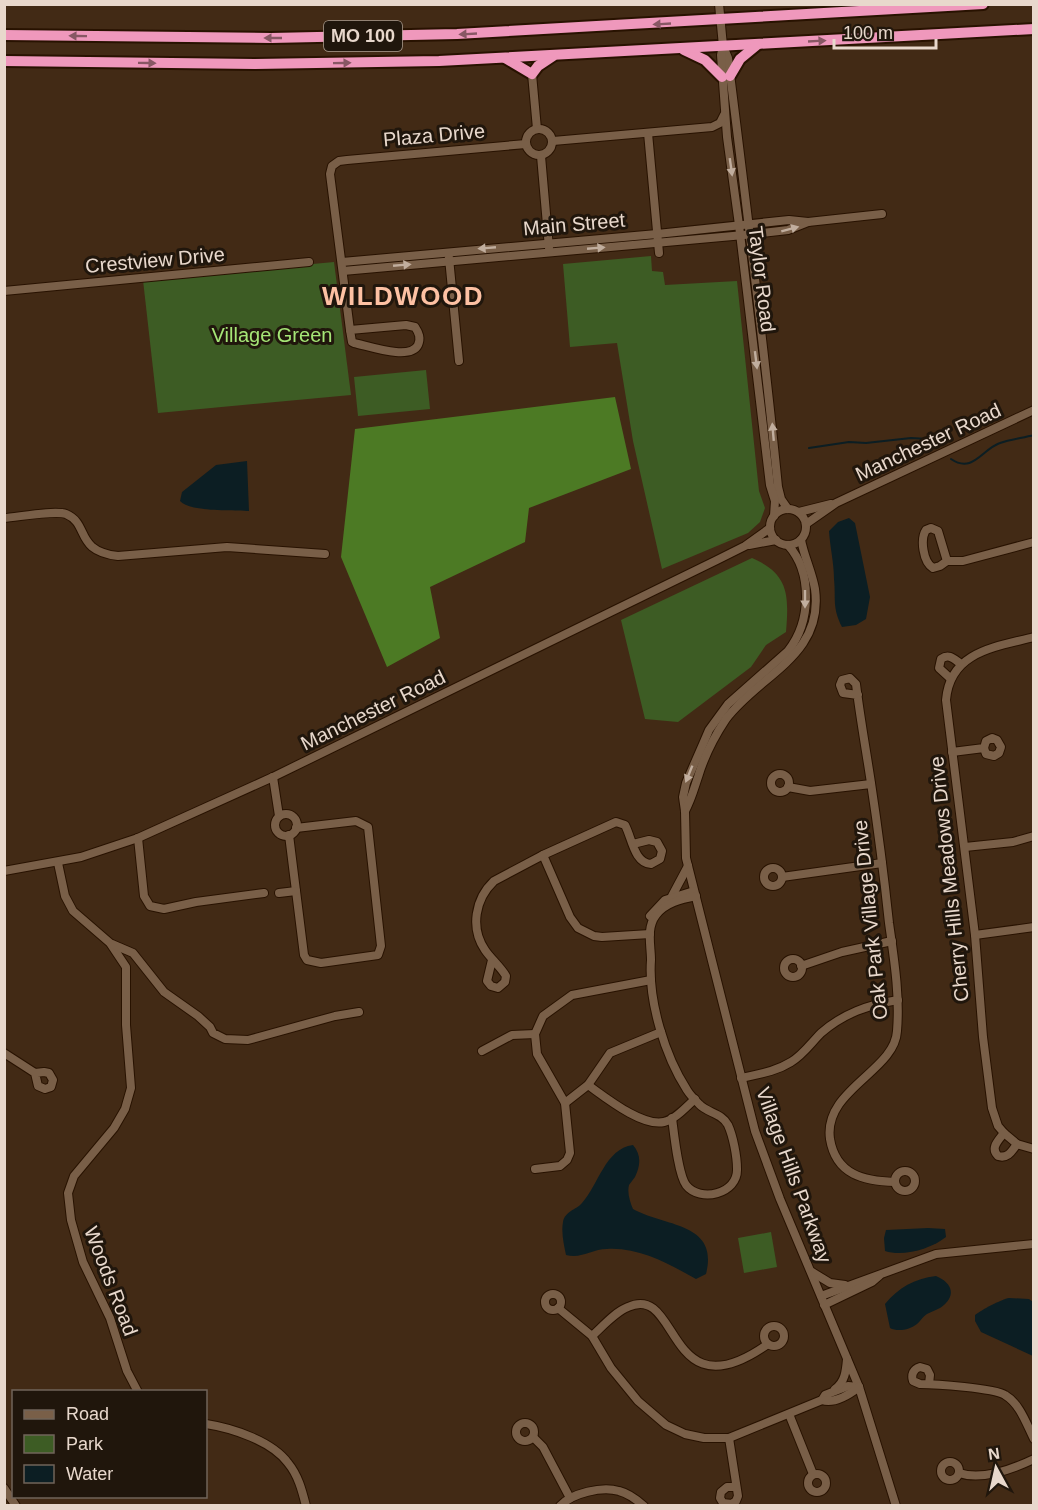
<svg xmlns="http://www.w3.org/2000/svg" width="1038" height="1510" font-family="Helvetica,sans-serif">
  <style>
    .green { fill: #3d5c24 }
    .forest { fill: #4c7a24 }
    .water { fill: #0c1e23 }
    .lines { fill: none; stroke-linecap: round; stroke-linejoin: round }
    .stream { stroke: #0c1e23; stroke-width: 2 }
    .minor-casing { stroke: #281200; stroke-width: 10 }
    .highway-casing { stroke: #281200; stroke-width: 14 }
    .minor { stroke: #795f48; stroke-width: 8 }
    .highway { stroke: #ef98bc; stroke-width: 10 }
    .oneway { fill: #885764 }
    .oneway2 { fill: #c1ae9e }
    .labels { text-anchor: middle; stroke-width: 6; stroke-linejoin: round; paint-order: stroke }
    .shield { fill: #20160c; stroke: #ac9e92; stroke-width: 1.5 }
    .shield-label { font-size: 18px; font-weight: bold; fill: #e8d8cc }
    .street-label { font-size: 20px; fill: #e8d8cc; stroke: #20160c }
    .park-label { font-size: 20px; fill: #a5e576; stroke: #20160c }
    .district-label { font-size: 26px; font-weight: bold; letter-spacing: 1.5px; fill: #fdc1a3; stroke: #20160c }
  </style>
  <rect width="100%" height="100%" fill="#422a15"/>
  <g class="green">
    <path d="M651 256 652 271 663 272 665 285 737 281 759 491 765 508 760 522 748 533 662 569 633 441 617 343 570 347 563 264Z"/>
    <path d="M334 262 351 395 158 413 143 280Z"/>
    <path d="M426 370 430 409 358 416 354 377Z"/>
    <path d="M752 558C789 574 789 595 786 632L766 645 751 667 678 722 645 719 621 620Z"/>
    <path d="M771 1232 777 1267 744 1273 738 1238Z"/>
  </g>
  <path class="forest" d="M615 397 631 469 529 508 525 542 430 587 440 638 387 667 341 557 355 429Z"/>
  <g class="water">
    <path d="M247 461 249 511C233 510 189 512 180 501L182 492 216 465Z"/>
    <path d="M849 518 855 523 870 597 866 619 856 625 842 627C832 607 836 600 834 579 834 563 830 547 829 531L838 522Z"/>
    <path d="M633 1145C641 1154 641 1165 635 1177 633 1180 631 1182 629 1185 627 1193 630 1202 633 1209 665 1227 719 1222 706 1274L696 1279C669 1264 639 1247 607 1249 592 1249 582 1259 566 1255 564 1245 561 1233 563 1222 565 1211 576 1210 582 1203 599 1184 605 1149 633 1145Z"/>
    <path d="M928 1228 945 1229 946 1237C931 1249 903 1257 885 1251L884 1238 886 1230Z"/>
    <path d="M936 1276C953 1283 957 1297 940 1308 936 1310 931 1312 927 1314 922 1317 921 1321 917 1324 910 1330 897 1332 890 1328L885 1304C899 1287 914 1279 936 1276Z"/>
    <path d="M1009 1298 1029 1299 1033 1302V1356L981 1332 975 1321V1315C981 1310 1002 1299 1009 1298Z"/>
  </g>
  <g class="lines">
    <g class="stream">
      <path d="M809 448 849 442 866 443 911 438 928 439 937 445"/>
      <path d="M951 459C973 474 982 449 1000 443 1011 439 1023 438 1034 435"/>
    </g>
    <defs>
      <g id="minor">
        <path d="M719 4 723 46 728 58C746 201 764 344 778 487L781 499 788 509"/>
        <path d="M723 46 721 55 727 137 739 225 770 485 775 501 774 516"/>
        <path d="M532 74 537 129"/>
        <circle cx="539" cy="142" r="13"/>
        <path d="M648 133 659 253"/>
        <path d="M553 141 712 127 720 123 724 115"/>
        <path d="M541 156 549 248"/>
        <path d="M808 222 882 214"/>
        <path d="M449 258 459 361"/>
        <path d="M342 262 657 234 789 220 808 222 788 230 744 235 343 271"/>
        <path d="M4 291 309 262"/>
        <path d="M406 325 415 327C419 333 421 338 418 345 410 361 369 346 354 343L352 342 350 330Z"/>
        <path d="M350 330 330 174 332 166 339 161 347 160 526 144"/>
        <circle cx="788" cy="527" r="18"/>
        <path d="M799 512 831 504"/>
        <path d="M4 518C18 517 55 510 66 514 90 524 74 551 118 556L227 547 325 554"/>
        <path d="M806 524 836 503 1034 410"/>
        <path d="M749 545 776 540"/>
        <path d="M788 545C813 573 811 622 788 651L728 704 709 730 703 744 686 783 683 797 685 811 686 858 755 1131 780 1199 859 1387 896 1506"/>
        <path d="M947 561 938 531 931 528 926 530C920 539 923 562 933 568L940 566 947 561H963L1034 542"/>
        <path d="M1034 637C996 647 950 651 946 700L975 935 983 1037 992 1108 998 1126 1004 1133 1017 1144 1034 1149"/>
        <path d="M951 679 939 668 941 659C949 653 954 659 961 664"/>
        <path d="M858 695 843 693 840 685 842 680 850 678 856 684C860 717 866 750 871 783 878 829 884 876 889 923 894 959 900 995 897 1031 895 1071 823 1090 830 1139 836 1175 864 1181 895 1182"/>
        <path d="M952 752 984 748 986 754 994 756 999 753 1001 747 997 740 992 738 986 741 984 748"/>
        <circle cx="780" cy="783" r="9"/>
        <path d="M273 777 279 816"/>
        <path d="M788 787 810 791 871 784"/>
        <path d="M685 811C691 800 694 789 698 777 704 757 714 737 726 719 760 674 824 656 815 589 812 572 804 556 801 540"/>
        <circle cx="286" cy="825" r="11"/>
        <path d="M289 835 304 955 307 960 321 963 378 955 381 946 368 827 356 821 296 828"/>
        <path d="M138 838 144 896 150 906 164 909 196 902 264 893"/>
        <path d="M965 847 1013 842 1034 836"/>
        <path d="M543 855 570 917 578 928 594 936 602 937 650 934"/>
        <path d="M58 863 65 896 73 911 110 943 126 967V1025L131 1088 125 1109 114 1128 74 1176 68 1193 71 1220 83 1262 110 1318 127 1371 138 1392"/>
        <circle cx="773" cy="877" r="9"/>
        <path d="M4 871 81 857 138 838 273 777 717 560 745 546 770 528"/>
        <path d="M782 877 882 863"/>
        <path d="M279 893 296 891"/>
        <path d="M672 896 688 866"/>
        <path d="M650 916 665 900 694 891"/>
        <path d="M975 935 1034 927"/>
        <path d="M112 944 133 953 164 992 198 1016 210 1027 213 1033 225 1039 248 1040 335 1016 359 1012"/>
        <circle cx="793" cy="968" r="9"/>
        <path d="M492 960 487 981 491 986 498 988 505 982 506 976C500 966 491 959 485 950 470 928 475 899 494 881L543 855 616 822 625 825C632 838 634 863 651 864L660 859 662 851 657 842 649 840 633 844"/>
        <path d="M801 966 842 952 892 941"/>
        <path d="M482 1051 512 1035 535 1034"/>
        <path d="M4 1053 35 1073 44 1072 49 1073 53 1080 51 1087 45 1089 38 1086 35 1073"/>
        <path d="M741 1078C758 1074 775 1072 791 1062 803 1055 811 1043 821 1033 844 1013 868 1005 898 1000"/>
        <path d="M588 1085C605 1097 642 1127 664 1122 676 1119 686 1107 695 1099"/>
        <path d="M565 1103 588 1085 610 1053 661 1032"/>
        <path d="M672 1118C674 1133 678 1174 686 1185 700 1203 738 1194 737 1169 737 1156 733 1136 728 1125 722 1113 707 1113 699 1104 695 1100 690 1095 687 1090 665 1056 648 1001 651 960 651 946 646 928 656 915 665 903 681 899 696 896"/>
        <path d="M1004 1133C998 1141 990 1148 998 1156 1008 1159 1012 1151 1017 1144"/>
        <path d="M535 1169 560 1166 567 1160 570 1153 565 1103 537 1054 535 1034 543 1016 572 995 651 980"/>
        <circle cx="905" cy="1181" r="10"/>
        <path d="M812 1272 830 1283 845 1285"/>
        <circle cx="553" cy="1302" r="8"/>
        <path d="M821 1296 936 1254 1034 1244"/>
        <path d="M824 1305 872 1282 879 1276"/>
        <path d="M558 1308 592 1336 611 1368 638 1401 666 1425 685 1434 704 1438H729L822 1400 825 1395 848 1386 859 1387"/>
        <circle cx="774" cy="1336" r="10"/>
        <path d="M592 1336C603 1326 615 1312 628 1307 681 1282 665 1417 768 1344"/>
        <path d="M929 1384 930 1375 927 1369 920 1367C913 1369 911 1375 913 1381L920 1384C935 1384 994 1388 1005 1395 1020 1404 1026 1423 1034 1439"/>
        <path d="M835 1389C845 1382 846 1371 847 1359"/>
        <path d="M822 1400C834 1404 850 1394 859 1387"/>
        <path d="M789 1414 813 1474"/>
        <circle cx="525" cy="1432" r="9"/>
        <path d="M206 1424C232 1428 272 1441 288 1463 298 1475 302 1490 306 1506"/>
        <path d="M533 1437 543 1447 570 1498"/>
        <path d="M729 1438 738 1496 736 1501 732 1504 723 1503 720 1498 721 1492 727 1487H735"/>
        <circle cx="950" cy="1471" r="9"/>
        <path d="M959 1473C982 1481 1013 1469 1034 1459"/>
        <circle cx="817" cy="1483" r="9"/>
        <path d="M4 1488 16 1506"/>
        <path d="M560 1506C572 1493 602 1486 619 1491 628 1493 637 1500 644 1506"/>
      </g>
      <g id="highway">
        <path d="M4 35 271 38 457 34 983 4"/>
        <path d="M684 50 705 60 722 77"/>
        <path d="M505 58 532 74 538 66 553 56"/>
        <path d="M4 61 255 64 439 61 1034 29"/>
        <path d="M730 76 740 59 757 45"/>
      </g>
    </defs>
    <use href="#minor" class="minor-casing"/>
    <use href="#highway" class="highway-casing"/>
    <use href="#minor" class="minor"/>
    <use href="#highway" class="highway"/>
  </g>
  <defs><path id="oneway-solid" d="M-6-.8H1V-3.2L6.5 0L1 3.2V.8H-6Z" transform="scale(1.5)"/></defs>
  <g class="oneway">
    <use href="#oneway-solid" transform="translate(662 24) rotate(177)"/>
    <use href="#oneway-solid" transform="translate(468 34) rotate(177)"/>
    <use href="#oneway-solid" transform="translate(78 36) rotate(-179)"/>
    <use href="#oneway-solid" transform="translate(273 38) rotate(180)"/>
    <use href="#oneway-solid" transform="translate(817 41) rotate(-3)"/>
    <use href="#oneway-solid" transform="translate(147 63) rotate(1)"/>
    <use href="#oneway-solid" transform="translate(342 63) rotate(-1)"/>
  </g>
  <g class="oneway2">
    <use href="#oneway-solid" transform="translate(731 167) rotate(82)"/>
    <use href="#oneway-solid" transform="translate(790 229) rotate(-15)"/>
    <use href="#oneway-solid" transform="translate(487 248) rotate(175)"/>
    <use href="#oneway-solid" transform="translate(596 248) rotate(-5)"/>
    <use href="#oneway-solid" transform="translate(402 265) rotate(-5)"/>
    <use href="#oneway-solid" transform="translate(756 360) rotate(83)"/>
    <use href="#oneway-solid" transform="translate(773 432) rotate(-95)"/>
    <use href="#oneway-solid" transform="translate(805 599) rotate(90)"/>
    <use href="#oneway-solid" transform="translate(689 774) rotate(112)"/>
  </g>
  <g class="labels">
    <rect class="shield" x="324" y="21" width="78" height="30" rx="4.5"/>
    <g class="shield-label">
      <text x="363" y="42">MO 100</text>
    </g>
    <g class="street-label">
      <text transform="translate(434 135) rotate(-5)" y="7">Plaza Drive</text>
      <text transform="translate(574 224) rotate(-5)" y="7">Main Street</text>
      <text transform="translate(155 260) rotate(-5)" y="7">Crestview Drive</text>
      <text transform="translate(762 279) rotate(83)" y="7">Taylor Road</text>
      <text transform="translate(928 442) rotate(-25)" y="7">Manchester Road</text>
      <text transform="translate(373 710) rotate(-26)" y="7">Manchester Road</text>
      <text transform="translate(949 879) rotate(-96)" y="7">Cherry Hills Meadows Drive</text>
      <text transform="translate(870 920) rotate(-96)" y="7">Oak Park Village Drive</text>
      <text transform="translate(794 1175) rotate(70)" y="7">Village Hills Parkway</text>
      <text transform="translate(111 1281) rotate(69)" y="7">Woods Road</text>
    </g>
    <g class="park-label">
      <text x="272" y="342">Village Green</text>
    </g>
    <g class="district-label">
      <text x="403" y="305">WILDWOOD</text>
    </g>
  </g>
  <rect width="1038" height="1510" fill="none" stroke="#e8d8cc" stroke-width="12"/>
  <rect x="12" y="1390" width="195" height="108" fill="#20160c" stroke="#706459" stroke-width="1.5"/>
  <rect x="24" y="1410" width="30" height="9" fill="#795f48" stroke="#706459" stroke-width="1.5"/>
  <text x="66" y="1420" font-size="18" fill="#e8d8cc">Road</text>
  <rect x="24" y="1435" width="30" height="18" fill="#3d5c24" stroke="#706459" stroke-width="1.5"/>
  <text x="66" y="1450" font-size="18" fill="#e8d8cc">Park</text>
  <rect x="24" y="1465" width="30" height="18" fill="#0c1e23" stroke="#706459" stroke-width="1.5"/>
  <text x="66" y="1480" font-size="18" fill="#e8d8cc">Water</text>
  <g transform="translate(996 1468) rotate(352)" stroke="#20160c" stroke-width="4.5" paint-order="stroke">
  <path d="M0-4.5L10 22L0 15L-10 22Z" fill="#e8d8cc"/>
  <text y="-9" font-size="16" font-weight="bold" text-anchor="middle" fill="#e8d8cc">N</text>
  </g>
  <path d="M834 39v9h102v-9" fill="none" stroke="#e8d8cc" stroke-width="3"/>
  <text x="843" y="39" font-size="18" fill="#e8d8cc" stroke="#20160c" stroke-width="4.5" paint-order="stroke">100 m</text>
</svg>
